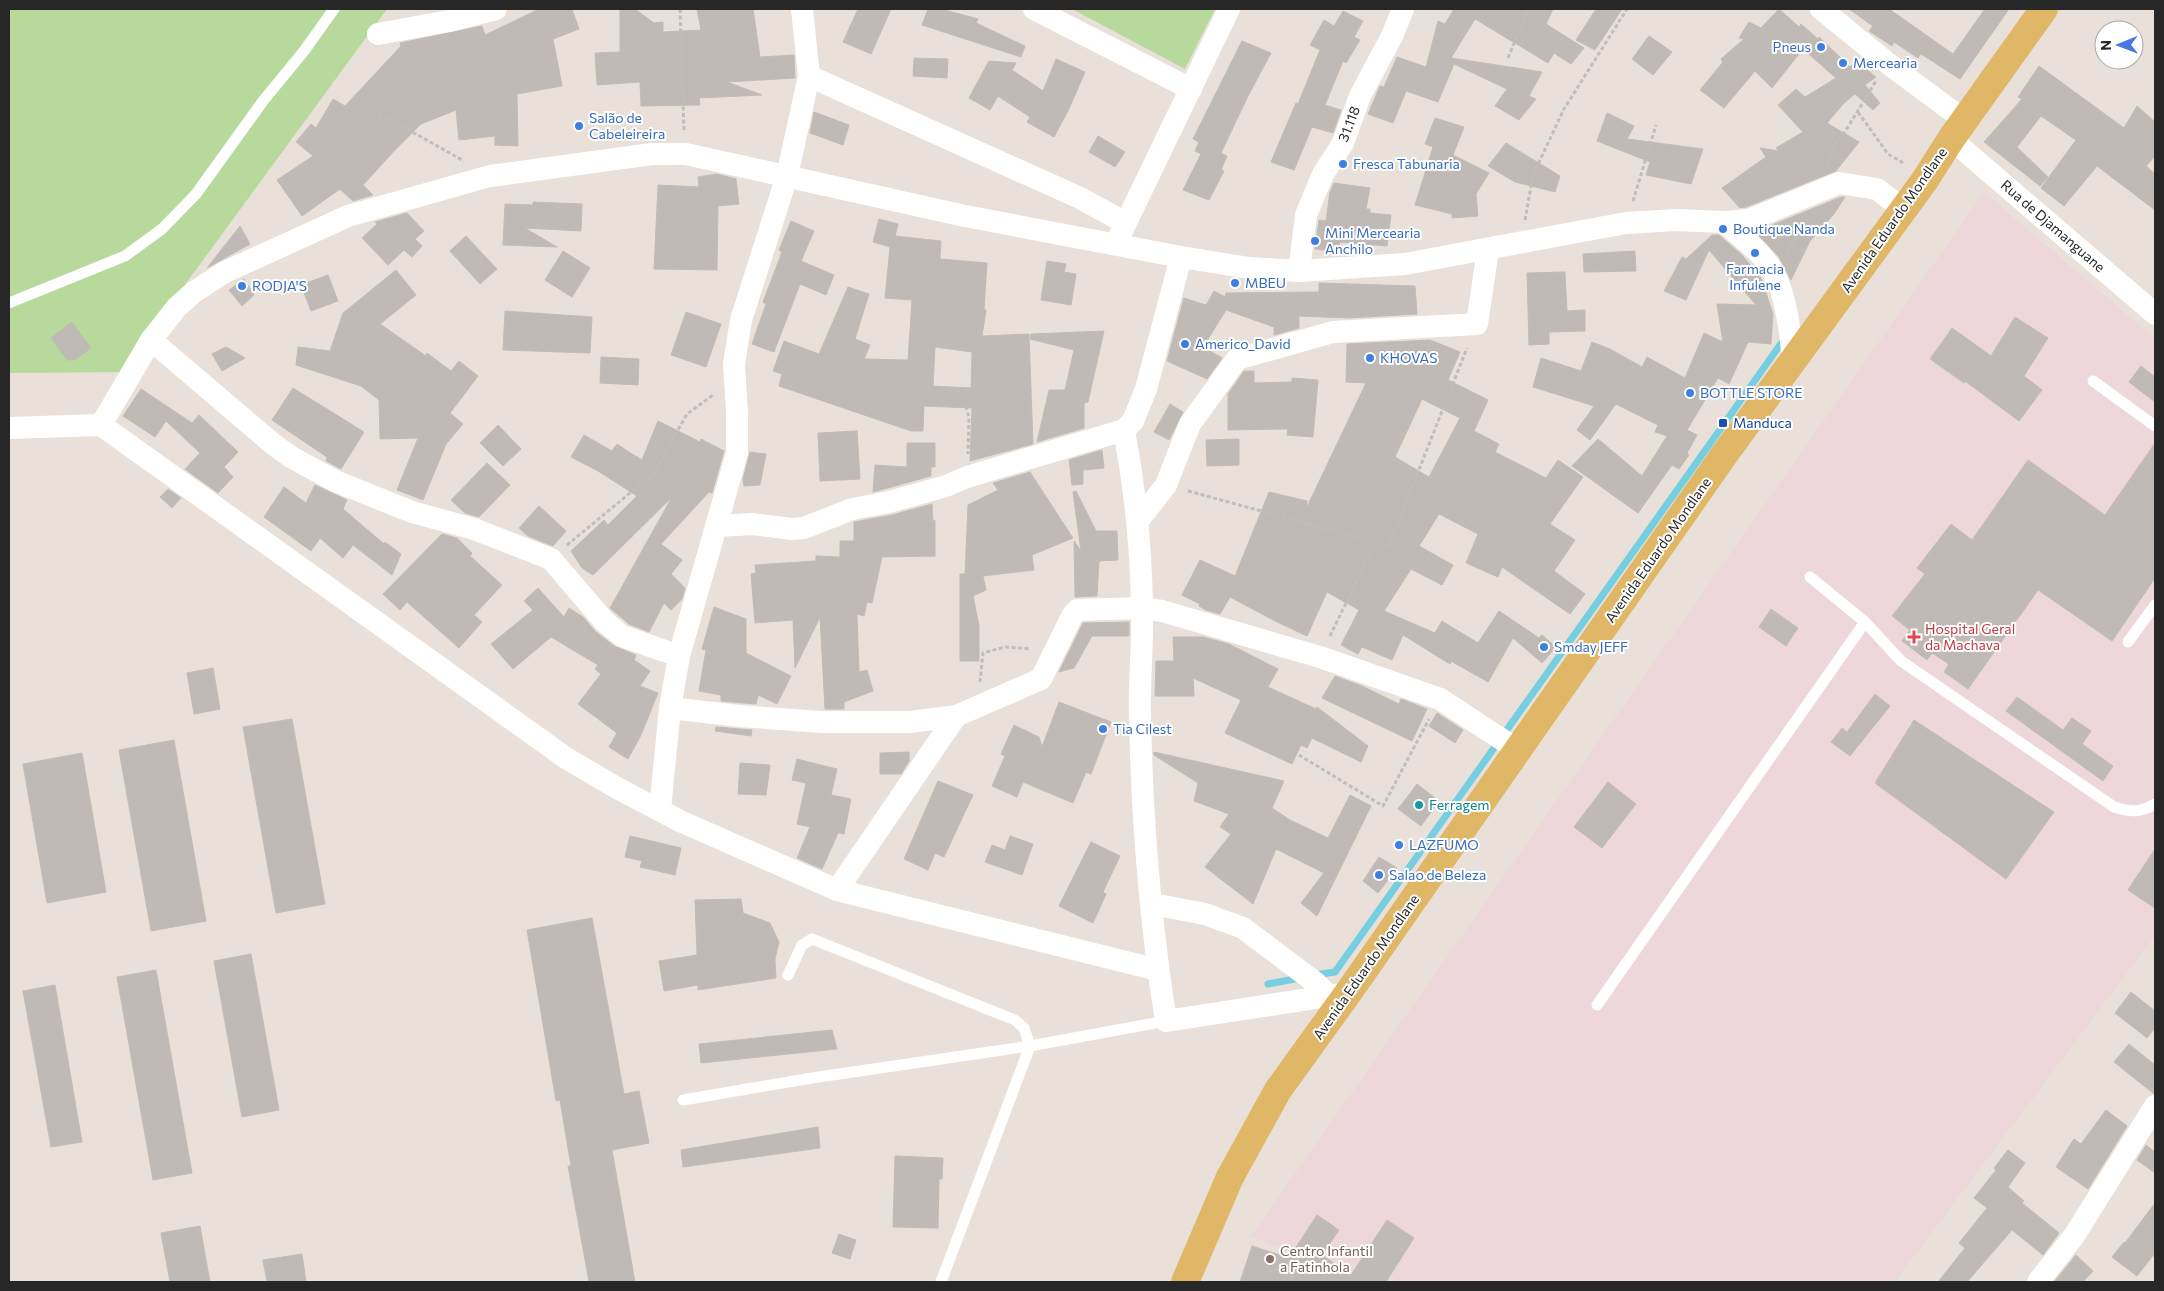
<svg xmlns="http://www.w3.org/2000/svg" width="2164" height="1291" font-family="Commissioner,sans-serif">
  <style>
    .medical { fill: #eed7db }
    .green { fill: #b7d99b }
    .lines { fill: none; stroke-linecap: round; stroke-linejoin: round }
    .stream { stroke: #76cfe0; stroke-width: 7 }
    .building { fill: #c0bab6; stroke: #c3bcb4; fill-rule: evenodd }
    .path { stroke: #bebebe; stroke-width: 3; stroke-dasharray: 4 2.5; stroke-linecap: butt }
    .lane { stroke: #fff; stroke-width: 11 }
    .street { stroke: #fff; stroke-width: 22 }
    .primary { stroke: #e0b766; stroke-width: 28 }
    .shop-dot { fill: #3f7fe0; stroke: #fff; stroke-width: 2 }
    .transit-dot { fill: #1a4fb4; stroke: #fff; stroke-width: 2 }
    .health-dot { fill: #e0444e; stroke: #fff; stroke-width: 2 }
    .culture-dot { fill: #0f9aa8; stroke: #fff; stroke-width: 2 }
    .education-dot { fill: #8d6e63; stroke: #fff; stroke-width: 2 }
    .labels { text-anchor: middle; stroke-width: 4; stroke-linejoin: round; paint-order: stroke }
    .shop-label { font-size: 14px; fill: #366cbe; stroke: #fff; text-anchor: start }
    .street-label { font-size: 14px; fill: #272727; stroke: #fff }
    .transit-label { font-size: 14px; fill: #164399; stroke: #fff; text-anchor: start }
    .health-label { font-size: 14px; fill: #be3a42; stroke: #fff; text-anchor: start }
    .culture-label { font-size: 14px; fill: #0d838f; stroke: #fff; text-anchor: start }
    .education-label { font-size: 14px; fill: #785e54; stroke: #fff; text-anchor: start }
  </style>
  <rect width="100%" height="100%" fill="#e8e0d9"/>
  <path class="medical" d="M1984 192 2155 339V936L1895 1282H1367L1345 1266H1324L1251 1236Z"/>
  <g class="green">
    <path d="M9 9H387L121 372 9 373Z"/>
    <path d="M1072 9H1215L1185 69Z"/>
  </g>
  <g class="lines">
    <g class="stream">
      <path d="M1315 975 1335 972 1785 338"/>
      <path d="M1268 984 1300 978"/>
    </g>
  </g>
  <g class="building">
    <path d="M539 9H572L579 29 553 39 562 86 517 94 518 146 495 145V136L459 140 456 110 421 124 395 150 363 185 373 195 353 201 340 189 302 216 277 180 313 156 296 142 311 124 316 128 333 99 345 106 401 46 400 43 482 26 485 35Z"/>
    <path d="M620 9H635L654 23 663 22V32L701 30 697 9H753L760 57 794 55 795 78 727 82 762 95 699 98 700 105 641 106 640 82 597 85 595 53 620 52Z"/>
    <path d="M858 9H891L871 54 843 42Z"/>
    <path d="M928 9H941L978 19 976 23 1025 46 1021 57 922 25Z"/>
    <path d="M1454 9H1553L1546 24 1584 48 1571 64 1554 53 1548 63 1475 19 1451 58 1542 72 1529 96 1536 99 1519 120 1495 106 1507 89 1454 64 1438 102 1406 91 1393 123 1368 114 1380 86 1384 87 1397 57 1426 67 1438 21 1445 24Z"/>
    <path d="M1596 9H1622L1595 50 1576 40Z"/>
    <path d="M1779 9 1799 27 1801 24 1818 39 1819 37 1850 67 1856 61 1876 77 1865 85 1880 103 1873 110 1855 94 1844 103 1827 123 1859 142 1836 171 1746 207 1740 208 1722 188 1766 157 1760 148 1779 151 1776 148 1803 132 1778 105 1796 89 1805 97 1836 78 1803 49 1772 88 1755 71 1724 108 1700 90 1723 62 1721 59 1744 39 1739 38 1749 22 1761 28Z"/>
    <path d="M1849 9H1889L1953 54 1985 9H2009L1960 79 1921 54 1918 58 1894 42 1892 46 1869 31 1873 26Z"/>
    <path d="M1343 11 1363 21 1354 37 1360 40 1346 63 1343 61 1325 105 1341 110 1333 133 1312 127 1294 170 1271 162 1296 103 1298 104 1320 50 1310 45 1324 20 1334 26Z"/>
    <path d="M1649 36 1672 52 1653 75 1632 59Z"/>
    <path d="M1242 41 1271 53 1248 96 1221 153 1227 156 1221 170 1224 171 1209 200 1183 190 1201 154 1195 151 1199 142 1193 139Z"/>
    <path d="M914 58 948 59 947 78 913 76Z"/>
    <path d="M1056 59 1085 72 1068 111 1054 137 1027 122 1030 117 998 96 990 110 969 98 989 61 1016 63 1012 70 1043 91Z"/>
    <path d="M2039 66 2124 128 2137 106 2155 122V156L2146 166 2155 174V210L2097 166 2064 206 2041 188 2076 140 2041 116 2017 147 2048 177 2040 186 1984 142 2022 99 2018 97Z"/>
    <path d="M814 112 849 125 843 145 810 133Z"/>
    <path d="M1607 113 1634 126 1627 139 1703 149 1691 184 1646 175 1650 162 1597 141Z"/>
    <path d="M1435 118 1464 127 1453 155 1489 173 1476 194 1478 216 1452 218V214L1415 205 1433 147 1425 144Z"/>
    <path d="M1098 136 1125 152 1115 167 1089 152Z"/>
    <path d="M1506 143 1560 176 1555 192 1515 182 1488 166Z"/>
    <path d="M717 174 736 179 739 204 718 206 717 270 654 269 658 185 699 187 698 177Z"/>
    <path d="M1334 183 1370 188 1366 209H1370V213L1391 215 1387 246 1340 242 1338 252 1315 249 1319 220 1326 221 1330 192Z"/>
    <path d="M1841 197H1845L1834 214 1810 241 1791 280 1779 257 1755 232Z"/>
    <path d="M533 202 582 204 581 231 525 228 557 247 503 245 505 204 533 205Z"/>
    <path d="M407 213 424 231 415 239 422 246 412 257 404 250 388 265 362 238 377 224 375 222Z"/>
    <path d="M879 219 898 224 895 236 941 241 940 259 987 263 984 310H986L982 336 1029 334 1033 444 970 461 972 408 924 406 923 431H911L779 386 782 374 773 371 784 341 819 354 848 287 869 294 855 339 870 345 864 359 908 360 912 300 885 298 890 247 873 242ZM935 347 972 352 971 388 933 386Z"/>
    <path d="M791 221 814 231 801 261 834 275 826 295 800 284 774 352 752 344 766 304 763 302 782 252 779 250Z"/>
    <path d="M240 226 250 244 207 268Z"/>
    <path d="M1712 235H1719L1742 255 1761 278 1773 314 1771 344 1748 342 1729 384 1718 378 1687 430 1697 435 1687 453 1689 455 1679 469 1672 465 1638 513 1572 466 1598 439 1642 476 1667 436 1655 432 1658 425 1616 404 1590 440 1577 430 1594 406 1533 387 1541 358 1581 371 1592 342 1610 349 1642 367 1647 357 1685 378 1704 333 1723 342 1717 304 1756 305 1709 250 1686 300 1664 291 1682 257 1686 259Z"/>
    <path d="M466 236 497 269 480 284 450 251Z"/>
    <path d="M563 251 590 268 572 297 545 280Z"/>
    <path d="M1635 251 1636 271 1584 272 1583 254Z"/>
    <path d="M1047 261 1066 264 1064 272 1076 274 1071 305 1041 300Z"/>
    <path d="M396 270 416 295 380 324 426 356 427 353 451 371 459 361 478 376 450 413 463 424 446 444 423 500 397 490 418 438 380 439 379 400 361 386 296 365 298 347 330 351 343 313Z"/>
    <path d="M1565 272 1567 311 1585 310V331L1549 332V344L1529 345 1527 273Z"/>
    <path d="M328 275 338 301 311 311 301 285Z"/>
    <path d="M244 279 254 295 242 306 229 290Z"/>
    <path d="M1319 283 1415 286 1417 314 1348 318 1299 316V328L1274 335V327L1226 310 1203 347 1222 358 1207 379 1167 361 1184 298 1206 305 1214 291 1225 297 1226 293 1319 292Z"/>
    <path d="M505 311 592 317 590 353 503 350Z"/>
    <path d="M686 312 721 324 706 367 671 355Z"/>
    <path d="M2015 317 2048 338 2024 376 2042 390 2019 421 1965 381 1964 383 1930 359 1952 328 1991 356Z"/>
    <path d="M72 322 91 348 74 360H67L51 338Z"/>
    <path d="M1104 331 1088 402 1084 403V428L1037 442 1049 390H1065L1074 350 1030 339 1031 334Z"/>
    <path d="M1430 340 1460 352 1448 380 1488 400 1474 431 1499 444 1495 452 1546 478 1558 460 1583 477 1550 524 1575 540 1554 571 1585 594 1570 614 1502 567 1498 577 1466 563 1478 534 1439 514 1419 546 1453 565 1442 585 1411 569 1384 611 1435 633 1442 621 1478 643 1499 611 1539 638 1542 635 1556 647 1542 663 1513 638 1488 682 1451 661 1450 664 1403 635 1392 660 1362 647 1358 654 1341 645 1359 610 1327 592 1307 636 1275 621 1230 597 1220 614 1206 610 1199 606 1200 604 1182 595 1200 560 1235 576 1269 492 1307 501 1306 509 1366 383 1346 382 1347 344ZM1422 399 1460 418 1429 477 1395 457Z"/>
    <path d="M226 347 245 358 222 371 212 354Z"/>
    <path d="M601 357 639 359 638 385 600 383Z"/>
    <path d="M2141 366 2155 377V402L2129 382Z"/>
    <path d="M1244 371H1254V383L1292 382V378L1318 380 1313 437 1287 435 1288 429 1228 430V394Z"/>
    <path d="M293 388 364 432 341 469 326 461 327 457 272 420Z"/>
    <path d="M141 389 192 423 199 415 238 452 224 467 233 477 218 493 185 469 200 453 166 421 155 437 123 416Z"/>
    <path d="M1170 404 1183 412 1169 440 1154 432Z"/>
    <path d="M658 421 700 442 701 439 724 451 712 493 709 492 661 544 682 560 671 574 685 588 682 599 671 610 664 603 649 632 629 624 610 608 672 497 593 575 582 568 571 551 604 520 608 525 637 496 598 471 571 457 584 435 612 451 617 444 635 456V460L636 456 642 460Z"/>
    <path d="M498 425 521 449 503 466 480 443Z"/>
    <path d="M857 431 860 479 820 481 818 433Z"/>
    <path d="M1239 439V465L1207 466 1206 440Z"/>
    <path d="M907 443H935V467H931V476L873 492 875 465 907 467Z"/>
    <path d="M2155 443V578L2112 641 2038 590 1968 689 1944 672 1949 664 1932 653 1927 660 1902 641 1910 630 1892 616 1925 574 1917 568 1951 524 1972 540 2028 460 2105 515Z"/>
    <path d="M1102 450 1104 468 1083 470V484L1072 485 1069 460Z"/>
    <path d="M750 452 766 454 760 485 744 486 743 479Z"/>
    <path d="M487 463 510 485 479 517 465 513 451 500Z"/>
    <path d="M1030 472 1073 538 1032 555 1034 570 983 576 986 590 973 596 979 626V661H960V574H965L968 505 998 490 993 483Z"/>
    <path d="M315 485 347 500 343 509 384 544 385 542 401 554 392 575 353 545 343 558 320 538 311 551 264 517 284 487 306 503Z"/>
    <path d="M168 489 181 498 172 508 160 497Z"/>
    <path d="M1076 491 1096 531H1117L1118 560 1099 561 1097 596 1075 597 1074 541 1081 551 1073 492Z"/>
    <path d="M932 504 933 522 935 520V556L882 557 872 603 867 602 864 616 857 614 859 672 867 670 873 691 844 702V709H825L820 617 795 668 793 620 755 623 751 574 756 573 755 565 816 561V556L840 557V541H854V522L892 515Z"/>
    <path d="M539 506 566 531 553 546 528 536 519 528Z"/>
    <path d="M442 534 457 538 472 553 470 556 502 585 474 615 482 622 459 648 407 602 400 610 383 594Z"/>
    <path d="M538 588 564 617 569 608 583 617 595 631 614 646 636 655 634 660 650 671 640 686 658 693 641 735 628 759 609 747 617 733 578 704 601 674 595 669 598 665 551 637 513 669 491 644 533 610 524 601Z"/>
    <path d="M714 607 746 619V653L791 676 777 704 758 695 756 704 721 701V695L699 691 706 650 702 649Z"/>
    <path d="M1771 609 1798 628 1786 646 1759 627Z"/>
    <path d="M1129 622V636H1092L1074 668 1059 672 1083 623Z"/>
    <path d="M1173 637H1203L1229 644 1278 669 1268 687 1316 709 1317 707 1368 746 1361 762 1312 738 1307 748 1301 745 1292 764 1225 733 1241 700 1193 678 1194 696H1155L1156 661H1174Z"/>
    <path d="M213 668 220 709 194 714 187 673Z"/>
    <path d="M1335 676 1362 686 1399 704 1401 699 1427 709 1412 741 1322 698Z"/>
    <path d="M1875 694 1890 706 1850 756 1831 742 1842 728 1847 732Z"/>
    <path d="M2017 697 2063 730 2072 718 2091 731 2082 744 2113 766 2103 781 2006 711Z"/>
    <path d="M1059 702 1111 722 1091 774 1086 772 1073 803 1023 782 1017 797 992 786 1005 756 1001 754 1014 725 1039 737 1042 747Z"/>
    <path d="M1437 713 1463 730 1455 743 1429 726Z"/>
    <path d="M292 719 325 904 276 913 243 727Z"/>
    <path d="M1914 720 2054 812 2006 879 1875 783Z"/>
    <path d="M716 727 752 730 751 736 715 731Z"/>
    <path d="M174 740 206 921 151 931 119 750Z"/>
    <path d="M909 752V761L901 774H880V753Z"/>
    <path d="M1154 752 1284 781 1272 808 1290 820 1328 838 1350 795 1371 806 1317 916 1301 903 1324 873 1276 849 1253 904 1205 867 1231 834 1220 827 1229 814 1194 801 1198 783 1154 755Z"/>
    <path d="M82 753 106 892 47 903 23 764Z"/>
    <path d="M797 759 837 769 831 795 851 799 844 834 838 833 822 869 797 858 810 827 797 824 806 783 792 780Z"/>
    <path d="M740 763 770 765 766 795 738 794Z"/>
    <path d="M938 781 973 795 944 857 935 853 928 870 904 859Z"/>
    <path d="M1608 782 1636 804 1602 848 1574 827Z"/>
    <path d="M1417 784 1439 801 1421 826 1398 809Z"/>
    <path d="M630 836 681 848 675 875 640 867 642 861 625 857Z"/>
    <path d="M1010 836 1033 844 1022 875 985 862 992 845 1005 850Z"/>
    <path d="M1091 842 1120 856 1103 892 1106 894 1093 923 1059 906Z"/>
    <path d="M2155 849V908L2128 890Z"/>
    <path d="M1379 857 1397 868 1378 893 1363 881Z"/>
    <path d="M741 899 743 913 770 923 779 942 775 959 776 978 698 990V985L664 991 659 961 697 955 695 900Z"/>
    <path d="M592 918 624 1094 639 1091 649 1143 612 1150 635 1282H589L568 1166H571L560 1100 556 1101 527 930Z"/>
    <path d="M251 954 279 1110 242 1117 214 961Z"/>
    <path d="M156 970 192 1173 153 1180 117 977Z"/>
    <path d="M55 985 82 1142 51 1147 23 991Z"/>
    <path d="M2131 992 2155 1011V1028L2147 1038 2115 1013Z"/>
    <path d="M832 1030 837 1049 701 1063 699 1044Z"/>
    <path d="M2129 1044 2155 1065V1093H2153L2114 1062Z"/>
    <path d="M2106 1110 2127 1126 2088 1189 2056 1167 2074 1139 2081 1144Z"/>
    <path d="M818 1127 820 1148 683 1167 681 1150Z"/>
    <path d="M2146 1145 2155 1152V1173L2137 1160Z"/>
    <path d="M2008 1150 2025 1163 2008 1187 2024 1201 2022 1203 2059 1233 2043 1255 2012 1230 1967 1282H1938L1965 1248 1959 1243 1987 1208 1974 1198 1996 1170 1994 1168Z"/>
    <path d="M895 1156 943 1158 942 1179H939L938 1228 893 1227Z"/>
    <path d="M2155 1203V1253L2137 1276 2112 1257 2124 1242 2125 1243Z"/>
    <path d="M1317 1215 1339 1230 1322 1255 1351 1275 1387 1220 1414 1238 1386 1282H1240L1252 1246 1289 1258Z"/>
    <path d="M200 1226 210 1282H170L161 1233Z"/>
    <path d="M839 1234 856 1240 850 1259 832 1253Z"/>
    <path d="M302 1254 306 1282H267L263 1260Z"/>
    <path d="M2076 1255 2093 1271 2083 1282H2054Z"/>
  </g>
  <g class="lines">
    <g class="path">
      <path d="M680 9 684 131"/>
      <path d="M1508 58 1528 9"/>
      <path d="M373 110 464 161"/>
      <path d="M1858 112 1888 154 1905 164"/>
      <path d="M1827 163 1834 145 1846 130 1876 81"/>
      <path d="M1633 201 1656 125"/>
      <path d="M1525 220 1533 175 1564 109 1627 9"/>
      <path d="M1787 253C1794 243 1797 237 1795 225"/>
      <path d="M966 406 969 418 968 454"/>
      <path d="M1188 491 1375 542 1388 548 1467 348"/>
      <path d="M567 545 653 474 687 414 713 395"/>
      <path d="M1330 636 1375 543"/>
      <path d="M980 682 983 653 1005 647 1031 649"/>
      <path d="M1299 755 1383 806 1429 719"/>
    </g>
    <g class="lane">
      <path d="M9 303 125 256 162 229 196 194 263 101 304 51 334 9"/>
      <path d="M2093 381 2155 426"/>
      <path d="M1810 577 1865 622 1901 661 2114 807C2130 812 2140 813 2155 804"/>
      <path d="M2128 642 2155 605"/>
      <path d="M788 975 802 945 812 939 1015 1020 1024 1028 1030 1046 941 1282"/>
      <path d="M1597 1005 1865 622"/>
      <path d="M683 1100 812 1078 1030 1046 1166 1021"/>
    </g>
    <g class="street">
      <path d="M1034 9 1191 89"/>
      <path d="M1821 9 1890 65 1964 120"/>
      <path d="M378 34 449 21 496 9"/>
      <path d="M809 76 1080 198 1124 222"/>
      <path d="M1951 139 2155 314"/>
      <path d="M1724 222 1749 220 1839 183 1877 189 1904 210"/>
      <path d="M1120 235 1229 9"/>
      <path d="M1299 271 1306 215 1323 174 1343 143 1360 96 1392 36 1403 9"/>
      <path d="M151 340 273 444 291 457 335 481 412 512 474 529 551 559 604 621 622 636 679 656"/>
      <path d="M101 425 151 340 177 307 194 292 225 272 348 216 490 176 652 154H686L965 216 1181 257 1249 268 1299 271 1405 264 1626 223 1675 220 1724 222C1740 237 1763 252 1773 272 1786 294 1791 337 1793 363"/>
      <path d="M9 428 101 425 566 758 617 788 680 821 837 890 1158 970"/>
      <path d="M1124 430C1135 488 1141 547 1142 606 1143 643 1139 679 1140 716 1142 818 1150 921 1166 1021L1348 993"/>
      <path d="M1138 521 1166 485 1190 424 1237 359 1333 332 1477 324 1488 250"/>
      <path d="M717 526 752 524 792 529 804 528 852 509 889 502 946 486 967 477 1124 430 1133 421 1146 389 1181 257"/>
      <path d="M670 708 739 716 822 722H910L956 716 1041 679 1072 616 1077 610 1142 608 1162 611 1320 657 1440 699 1518 750"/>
      <path d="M660 810 670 708 679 656 737 453V412L734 364 741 320 787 176 809 76 802 9"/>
      <path d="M837 890 956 716"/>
      <path d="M1153 904 1205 914 1243 928 1316 983 1330 997"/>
      <path d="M2038 1282 2074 1236 2155 1106"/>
    </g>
    <path class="primary" d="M1185 1282 1230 1177 1278 1090 1348 993 1724 455 1925 180 1951 139 2044 9"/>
  </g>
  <g class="shop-dot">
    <circle cx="1821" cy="47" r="5"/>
    <circle cx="1843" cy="63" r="5"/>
    <circle cx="579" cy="126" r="5"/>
    <circle cx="1343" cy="164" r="5"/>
    <circle cx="1723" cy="229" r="5"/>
    <circle cx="1315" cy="241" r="5"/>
    <circle cx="1755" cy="253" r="5"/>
    <circle cx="1235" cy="283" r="5"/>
    <circle cx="242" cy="286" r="5"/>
    <circle cx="1185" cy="344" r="5"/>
    <circle cx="1370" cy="358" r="5"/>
    <circle cx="1690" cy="393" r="5"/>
    <circle cx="1544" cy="647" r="5"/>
    <circle cx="1103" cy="729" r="5"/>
    <circle cx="1399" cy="845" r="5"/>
    <circle cx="1379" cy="875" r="5"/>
  </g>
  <rect class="transit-dot" x="1718" y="418" width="10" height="10" rx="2.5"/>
  <path class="health-dot" d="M1911.5 629.5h5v5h5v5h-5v5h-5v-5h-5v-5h5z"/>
  <circle class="culture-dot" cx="1419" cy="805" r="5"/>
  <circle class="education-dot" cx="1270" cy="1259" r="5"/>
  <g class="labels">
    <g class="shop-label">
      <text x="1811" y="52" text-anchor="end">Pneus</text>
      <text x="1853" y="68">Mercearia</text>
      <text x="589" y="123">Salão de<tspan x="589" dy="16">Cabeleireira</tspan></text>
      <text x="1353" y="169">Fresca Tabunaria</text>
      <text x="1733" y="234">Boutique Nanda</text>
      <text x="1325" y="238">Mini Mercearia<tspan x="1325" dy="16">Anchilo</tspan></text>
      <text x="1755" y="274" text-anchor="middle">Farmacia<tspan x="1755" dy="16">Infulene</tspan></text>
      <text x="1245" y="288">MBEU</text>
      <text x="252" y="291">RODJA'S</text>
      <text x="1195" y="349">Americo_David</text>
      <text x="1380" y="363">KHOVAS</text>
      <text x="1700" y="398">BOTTLE STORE</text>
      <text x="1554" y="652">Smday JEFF</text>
      <text x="1113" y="734">Tia Cilest</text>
      <text x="1409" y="850">LAZFUMO</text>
      <text x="1389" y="880">Salao de Beleza</text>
    </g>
    <g class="street-label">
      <text transform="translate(1349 124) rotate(-69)" y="5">31.118</text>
      <text transform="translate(1894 220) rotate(-55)" y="5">Avenida Eduardo Mondlane</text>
      <text transform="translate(2053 226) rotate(41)" y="5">Rua de Djamanguane</text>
      <text transform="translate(1658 550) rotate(-55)" y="5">Avenida Eduardo Mondlane</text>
      <text transform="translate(1366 967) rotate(-55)" y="5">Avenida Eduardo Mondlane</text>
    </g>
    <g class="transit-label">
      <text x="1733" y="428">Manduca</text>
    </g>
    <g class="health-label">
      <text x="1925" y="634">Hospital Geral<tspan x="1925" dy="16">da Machava</tspan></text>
    </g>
    <g class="culture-label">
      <text x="1429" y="810">Ferragem</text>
    </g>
    <g class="education-label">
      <text x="1280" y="1256">Centro Infantil<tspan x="1280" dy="16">a Fatinhola</tspan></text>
    </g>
  </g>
  <rect width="2164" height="1291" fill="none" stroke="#272727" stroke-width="20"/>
  <g transform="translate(2119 45) rotate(269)"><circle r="24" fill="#ffffff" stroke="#a9a9a9"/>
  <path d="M0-4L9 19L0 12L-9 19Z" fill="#4976e5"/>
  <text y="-8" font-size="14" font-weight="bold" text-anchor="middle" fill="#272727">N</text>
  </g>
</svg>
